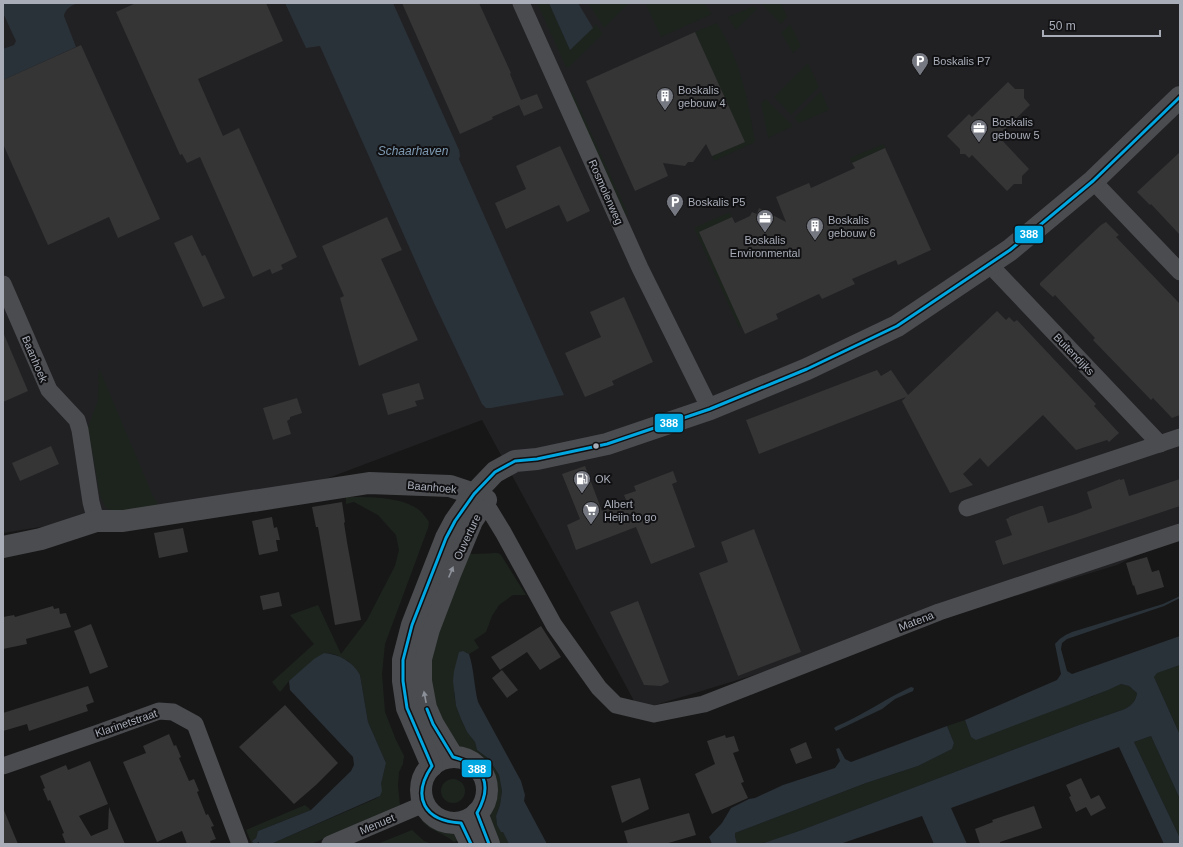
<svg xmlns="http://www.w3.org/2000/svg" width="1183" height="847" font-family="Arial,sans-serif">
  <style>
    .built { fill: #212123 }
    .green { fill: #1d241e }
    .water { fill: #2a3239 }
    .building { fill: #353536 }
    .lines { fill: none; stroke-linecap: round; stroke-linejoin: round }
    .minor { stroke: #4b4c50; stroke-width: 17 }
    .tertiary { stroke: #4b4c50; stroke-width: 22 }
    .bus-1-casing { stroke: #111113; stroke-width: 6 }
    .bus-1 { stroke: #00a7e1; stroke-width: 3 }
    .oneway { fill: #8c9099 }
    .bus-dot { fill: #a8adb8; stroke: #111113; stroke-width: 1.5 }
    .labels { text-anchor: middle; stroke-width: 4; stroke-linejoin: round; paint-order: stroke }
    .poi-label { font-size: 11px; fill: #a8adb8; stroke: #111113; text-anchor: start }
    .street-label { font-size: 11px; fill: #a8adb8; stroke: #111113 }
    .water-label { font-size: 12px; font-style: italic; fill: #7f9bb3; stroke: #111113 }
    .line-badge { stroke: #111113; stroke-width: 1.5 }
    .badge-label { font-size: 11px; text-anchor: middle; font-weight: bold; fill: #fff }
  </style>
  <rect width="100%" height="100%" fill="#171717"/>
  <path class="built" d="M3 3H1180V534L1117 565 639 710 482 420 315 483 3 533Z"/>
  <g class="green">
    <path d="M537 3H549L570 50 596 24 603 34 568 68 566 67Z"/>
    <path d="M588 3H629L604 28Z"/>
    <path d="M648 3H704L712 14 661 37 646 5Z"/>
    <path d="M760 3H781L787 17 781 24Z"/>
    <path d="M754 6 757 9 736 30 728 17Z"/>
    <path d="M717 23C741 61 748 99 755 142L714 161 712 156 744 141 695 32Z"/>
    <path d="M790 24 801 46 793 53 781 33Z"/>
    <path d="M808 63 819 87 791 115 774 97Z"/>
    <path d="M572 91 629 216 625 214 570 95Z"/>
    <path d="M821 91 829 110 799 123 794 118Z"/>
    <path d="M766 99 793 126 768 138 761 103Z"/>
    <path d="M883 144 885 148 852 163 850 158Z"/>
    <path d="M730 212 732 217 699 232 742 326 739 328 694 228Z"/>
    <path d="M99 368 153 496 164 513 120 514 106 508 100 496 90 439 87 430 98 400Z"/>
    <path d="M346 497C367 497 401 496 419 510 423 513 426 518 429 522L428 528 385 644 382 674 385 712 396 740 404 756 403 764 399 772 398 786 400 805 377 816 311 844H271L375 799 380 796 381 791V784L386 763 368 722 360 675 348 661 334 654 324 653 289 681 280 692 272 682 314 644 290 615 318 605 341 654 367 620 395 566 399 550 396 535 378 515 354 502 346 504Z"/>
    <path d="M465 552 473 554 498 553 501 555 526 595H513L499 605 492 616 486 632 474 640 479 648 469 654 466 652 454 692 456 706 461 719 467 732 475 742 477 750 489 759 499 775 502 791 500 805 496 816 497 825 503 832 509 844H494L485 810 490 798V790L486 774 482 767 474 760 457 752 433 712 429 655Z"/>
    <path d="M1180 665V735L1154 677 1156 673Z"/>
    <path d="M1121 684 1129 686 1137 693C1136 701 1132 705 1125 709L1079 725 778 839 761 844H737L735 836V833L866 783 918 766 952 749 954 743 947 726 965 720 971 737 1093 696Z"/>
    <path d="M1151 736 1180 799V838L1134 742Z"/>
    <circle cx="453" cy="791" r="12"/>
    <path d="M305 805 311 810 258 831 256 838 252 841 254 844H252L246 830Z"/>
    <path d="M423 819C437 822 451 829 461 839L454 842C444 833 432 832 422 821Z"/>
    <path d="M412 830 424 841 432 844H377Z"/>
  </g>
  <g class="water">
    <path d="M3 3H77C71 6 65 9 64 16L76 47 3 80V49L14 45 16 41 3 13Z"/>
    <path d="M285 3H393L459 150 460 156 459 159 564 395 491 408H486L482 404 434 303 320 46 306 48Z"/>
    <path d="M549 3H578L593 28 570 50Z"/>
    <path d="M1180 596V598L1164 606 1067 639 1062 643 1061 649 1067 671 1072 674 1180 636V665L1157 673 1154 677 1180 735V799L1151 736 1134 742 1180 838V844H1164L1119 747 951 808 967 844H934L922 816 840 844H761L799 831 1079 725 1125 709C1132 705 1136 701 1137 693L1129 686 1121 684 1108 690 1079 701 976 740 971 737 965 720 1057 680 1061 674 1055 644C1060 638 1065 635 1072 632L1163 604Z"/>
    <path d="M463 651 469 654C474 669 474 686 478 702L521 781 525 795 524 801 547 844H509L503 832H501L497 825 496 816 500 805 502 791 499 775 489 759 477 750 475 742 467 732 461 719 456 706 453 681 454 671 459 652Z"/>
    <path d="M324 653C339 654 352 661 360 675L368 722 386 763 381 784 382 791 380 796 271 844H259V842L254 844 252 841 256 838 258 831 311 810 351 771 354 765 353 757 290 690 289 681 314 659Z"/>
    <path d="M911 687 914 688 913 691 895 699 882 709 836 731 834 728 837 726C863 715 885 699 911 687Z"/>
    <path d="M947 726 954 743 952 749 918 766 866 783 735 833V836L737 844H712L709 837 722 823 731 808 749 799 755 798 783 785 835 768 840 761 836 749 839 748 845 759 851 762Z"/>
  </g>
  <g class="building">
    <path d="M136 3H266L283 41 198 79 223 136 239 128 297 257 281 265 283 269 272 274 270 269 253 277 200 157 187 163 182 154 180 155 116 12Z"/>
    <path d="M402 3H479L511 73 510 74 521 100 537 94 543 108 524 116 519 105 492 117 493 119 460 134Z"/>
    <path d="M695 32 745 142 712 156 706 144 693 162H688L685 166 663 163 668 176 635 191 586 81Z"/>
    <path d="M81 45 160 219 118 238 109 217 48 245 3 144V80Z"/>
    <path d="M1008 82 1015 89H1024V98L1030 105 998 136 1029 169 1022 176V184H1014L1007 191 972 155 969 158 965 154H960V149L947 136 969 114 972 117Z"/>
    <path d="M560 146 590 211 567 222 559 205 506 229 495 203 526 189 516 166Z"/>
    <path d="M885 148 931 250 898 265 896 260 852 279 855 284 822 299 819 294 776 314 778 319 745 334 699 232 732 217 735 223 750 216 752 212 757 214 759 208 786 222 776 197 809 183 811 188 855 168 852 163Z"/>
    <path d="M1180 152V235L1151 204 1150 205 1137 192Z"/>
    <path d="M387 217 402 250 381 259 418 340 359 366 340 298 344 296 322 246Z"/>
    <path d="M1106 222 1119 235 1116 237 1180 304V415L1172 418 1153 398 1151 400 1093 340 1095 338 1055 295 1053 297 1040 285V283L1101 225Z"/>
    <path d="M192 235 202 256 205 255 225 298 203 307 174 243Z"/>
    <path d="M624 297 653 362 612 381 614 385 585 397 565 353 601 337 590 312Z"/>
    <path d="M997 311 1006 320 1009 317 1014 322 1017 320 1096 404 1094 406 1119 433 1109 442 1107 440 1076 450 1043 415 988 467 980 458 963 474 973 485 950 493 902 401 906 397 759 454 746 420 877 370 881 376 891 370 908 395Z"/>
    <path d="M3 332 28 391 3 402Z"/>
    <path d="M419 383 424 399 415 401 417 406 388 415 382 394Z"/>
    <path d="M297 398 302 413 290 417V419L287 421 291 434 273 440 263 408Z"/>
    <path d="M51 446 59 464 20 481 12 463Z"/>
    <path d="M585 466 602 511 627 502 624 495 636 491 634 486 673 471 677 482 672 484 695 547 651 564 636 527 576 550 567 525 580 519 562 474Z"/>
    <path d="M1120 479V480L1124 479 1129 496 1180 479V506L1003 565 995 541 1012 535 1006 519 1009 518V517L1040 506H1043L1048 523 1076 514 1092 508 1087 492Z"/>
    <path d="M342 502 345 522 344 523 347 542 361 620 335 625 318 527H316L312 507Z"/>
    <path d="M272 517 274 528 277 527 280 540H276L278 551 259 555 252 521Z"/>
    <path d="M183 528 188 552 159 558 154 533Z"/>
    <path d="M754 529 801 652 738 676 699 573 728 562 721 542Z"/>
    <path d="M1147 557 1152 572 1159 570 1164 587 1137 595 1134 585 1133 586 1126 563Z"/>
    <path d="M279 592 282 606 263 610 260 596Z"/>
    <path d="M638 601 669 682 661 686 644 685 610 612Z"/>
    <path d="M53 606 54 609 59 608 60 614 66 613 71 627 26 639 27 644 3 649V617L14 615 15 617Z"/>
    <path d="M91 624 108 667 90 674 74 631Z"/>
    <path d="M541 626 561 657 540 670 527 652 500 670 491 657Z"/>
    <path d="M502 670 518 690 507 698 492 678Z"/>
    <path d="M88 686 94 702 86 705 88 711 29 731 27 724 3 731V713Z"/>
    <path d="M285 705 338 763 316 785 294 804 239 747Z"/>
    <path d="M169 734 174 746 176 745 181 757 179 758 189 781 194 779 199 791 197 792 206 815 208 814 214 826 211 827 216 839 210 841 211 844H187L182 831 157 842 123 762 146 753 143 746Z"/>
    <path d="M725 735 726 738 734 736 739 751 733 753 744 782 741 783 748 798 712 814 695 774 715 764 707 741Z"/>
    <path d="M806 742 812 758 796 764 790 749Z"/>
    <path d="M90 761 108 804 79 816 91 836 108 829 109 807 125 844H66L62 834 64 833 50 800 48 801 43 789 45 788 40 776 66 765 68 770Z"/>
    <path d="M640 778 649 809 622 823 611 786Z"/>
    <path d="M1081 778 1091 799 1099 795 1106 808 1091 816 1086 807 1076 812 1069 797 1071 796 1066 785Z"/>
    <path d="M1034 806 1042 828 1000 842V844H980L975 829 993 822 992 820Z"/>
    <path d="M3 808 18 844H3Z"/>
    <path d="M689 813 696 835 665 844H628L624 831Z"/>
  </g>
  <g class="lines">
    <g class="minor">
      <path d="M521 3 640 268 710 409"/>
      <path d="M1093 181 1180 272"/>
      <path d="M989 264 1160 444"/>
      <path d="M3 284 49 390 77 420 80 430 91 502 96 521"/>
      <path d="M484 501 503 532 554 625 599 688 616 705 654 714 704 704 939 612 1180 532"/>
      <path d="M967 508 1180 437"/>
      <path d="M3 766 101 732 159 711 173 712 195 724 240 844"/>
      <path d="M330 844 424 804"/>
    </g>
    <g class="tertiary">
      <path d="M3 547 41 539 96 521H123L369 483 450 486 474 494 484 501"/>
      <path d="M453 757 433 724 426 708 421 681V659L429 629 450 574 472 521 486 500"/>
      <circle cx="454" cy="790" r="33"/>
      <path d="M432 766 407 708 403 681V660L412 625 446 538 455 521 474 494 495 472 515 461 537 459 607 444 710 409 807 369 897 326 1010 250 1093 181 1180 97"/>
      <path d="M477 813 489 844"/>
      <path d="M461 823 471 844"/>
    </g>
    <defs>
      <g id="bus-1">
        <path d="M427 709 433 724 453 757C485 765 493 785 477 813L489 844"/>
        <path d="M471 844 461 823C424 821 411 797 432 766L407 708 403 681V660L412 625 446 538 455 521 474 494 495 472 515 461 537 459 607 444 710 409 807 369 897 326 1010 250 1093 181 1180 97"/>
      </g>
    </defs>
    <use href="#bus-1" class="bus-1-casing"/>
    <use href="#bus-1" class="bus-1"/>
  </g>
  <defs><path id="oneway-solid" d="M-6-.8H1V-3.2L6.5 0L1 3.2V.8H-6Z"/></defs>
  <g class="oneway">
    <use href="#oneway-solid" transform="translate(451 572) rotate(-67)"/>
    <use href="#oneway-solid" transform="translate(425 697) rotate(-101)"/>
  </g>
  <defs>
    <symbol id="parking-pin" viewBox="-11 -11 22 30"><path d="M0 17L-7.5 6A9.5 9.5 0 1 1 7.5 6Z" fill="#757880" stroke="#111113"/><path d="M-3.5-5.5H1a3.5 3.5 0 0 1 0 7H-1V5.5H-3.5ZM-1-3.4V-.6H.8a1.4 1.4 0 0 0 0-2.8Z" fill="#fff"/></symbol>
    <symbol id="building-pin" viewBox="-11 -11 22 30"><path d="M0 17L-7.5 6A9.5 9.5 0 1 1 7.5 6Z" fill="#757880" stroke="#111113"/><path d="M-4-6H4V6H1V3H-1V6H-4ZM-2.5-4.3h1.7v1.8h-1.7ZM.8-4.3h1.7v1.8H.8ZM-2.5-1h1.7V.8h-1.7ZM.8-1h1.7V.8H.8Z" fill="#fff"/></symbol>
    <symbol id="office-pin" viewBox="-11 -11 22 30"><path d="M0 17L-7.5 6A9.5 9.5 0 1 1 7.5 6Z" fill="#757880" stroke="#111113"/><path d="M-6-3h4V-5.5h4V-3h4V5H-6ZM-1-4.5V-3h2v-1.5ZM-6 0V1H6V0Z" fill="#fff"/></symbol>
    <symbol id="fuel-pin" viewBox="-11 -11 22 30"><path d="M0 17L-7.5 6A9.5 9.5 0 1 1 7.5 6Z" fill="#757880" stroke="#111113"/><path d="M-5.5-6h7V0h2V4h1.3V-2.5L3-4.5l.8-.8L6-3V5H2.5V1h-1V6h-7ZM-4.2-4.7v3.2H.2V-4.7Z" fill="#fff"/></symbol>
    <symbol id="supermarket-pin" viewBox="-11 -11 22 30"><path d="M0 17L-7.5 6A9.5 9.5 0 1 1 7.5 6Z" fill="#757880" stroke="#111113"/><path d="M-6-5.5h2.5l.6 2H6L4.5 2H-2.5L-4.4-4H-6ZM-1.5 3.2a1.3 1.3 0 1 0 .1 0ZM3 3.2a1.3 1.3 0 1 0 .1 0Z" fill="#fff"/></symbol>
  </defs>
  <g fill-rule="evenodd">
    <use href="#parking-pin" x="910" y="51" width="20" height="27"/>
    <use href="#building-pin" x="655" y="86" width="20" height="27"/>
    <use href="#office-pin" x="969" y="118" width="20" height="27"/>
    <use href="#parking-pin" x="665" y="192" width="20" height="27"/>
    <use href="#office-pin" x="755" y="208" width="20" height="27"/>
    <use href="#building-pin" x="805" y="216" width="20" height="27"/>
    <use href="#fuel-pin" x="572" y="469" width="20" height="27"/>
    <use href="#supermarket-pin" x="581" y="500" width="20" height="27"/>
  </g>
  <circle class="bus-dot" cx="596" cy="446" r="3.5"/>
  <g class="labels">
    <g class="poi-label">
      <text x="933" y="65">Boskalis P7</text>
      <text x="678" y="94">Boskalis<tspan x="678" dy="13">gebouw 4</tspan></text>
      <text x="992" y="126">Boskalis<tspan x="992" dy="13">gebouw 5</tspan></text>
      <text x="688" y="206">Boskalis P5</text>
      <text x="828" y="224">Boskalis<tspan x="828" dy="13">gebouw 6</tspan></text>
      <text x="765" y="244" text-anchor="middle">Boskalis<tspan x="765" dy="13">Environmental</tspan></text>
      <text x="595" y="483">OK</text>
      <text x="604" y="508">Albert<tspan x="604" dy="13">Heijn to go</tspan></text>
    </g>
    <g class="street-label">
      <text transform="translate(606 192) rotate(66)" y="4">Rosmolenweg</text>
      <text transform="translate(1074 354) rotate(46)" y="4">Buitendijks</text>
      <text transform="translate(35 359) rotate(67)" y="4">Baanhoek</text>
      <text transform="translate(432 487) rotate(5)" y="4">Baanhoek</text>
      <text transform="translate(467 537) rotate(-65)" y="4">Ouverture</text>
      <text transform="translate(916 621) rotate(-21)" y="4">Matena</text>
      <text transform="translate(126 723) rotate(-19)" y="4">Klarinetstraat</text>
      <text transform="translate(377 824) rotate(-23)" y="4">Menuet</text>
    </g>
    <g class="water-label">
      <text x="413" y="155">Schaarhaven</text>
    </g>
  </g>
  <g class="line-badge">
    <rect x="1014" y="225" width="30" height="19" rx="4" fill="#00a7e1"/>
    <rect x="654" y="413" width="30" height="20" rx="4" fill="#00a7e1"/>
    <rect x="461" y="759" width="31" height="19" rx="4" fill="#00a7e1"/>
  </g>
  <g class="badge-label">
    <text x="1029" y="238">388</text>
    <text x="669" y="427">388</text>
    <text x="477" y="773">388</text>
  </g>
  <rect width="1183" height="847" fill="none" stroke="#a8adb8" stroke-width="8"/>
  <path d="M1043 30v6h117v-6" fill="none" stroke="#a8adb8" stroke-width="2"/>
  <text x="1049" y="30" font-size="12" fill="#a8adb8" stroke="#111113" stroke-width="3" paint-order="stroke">50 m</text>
</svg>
